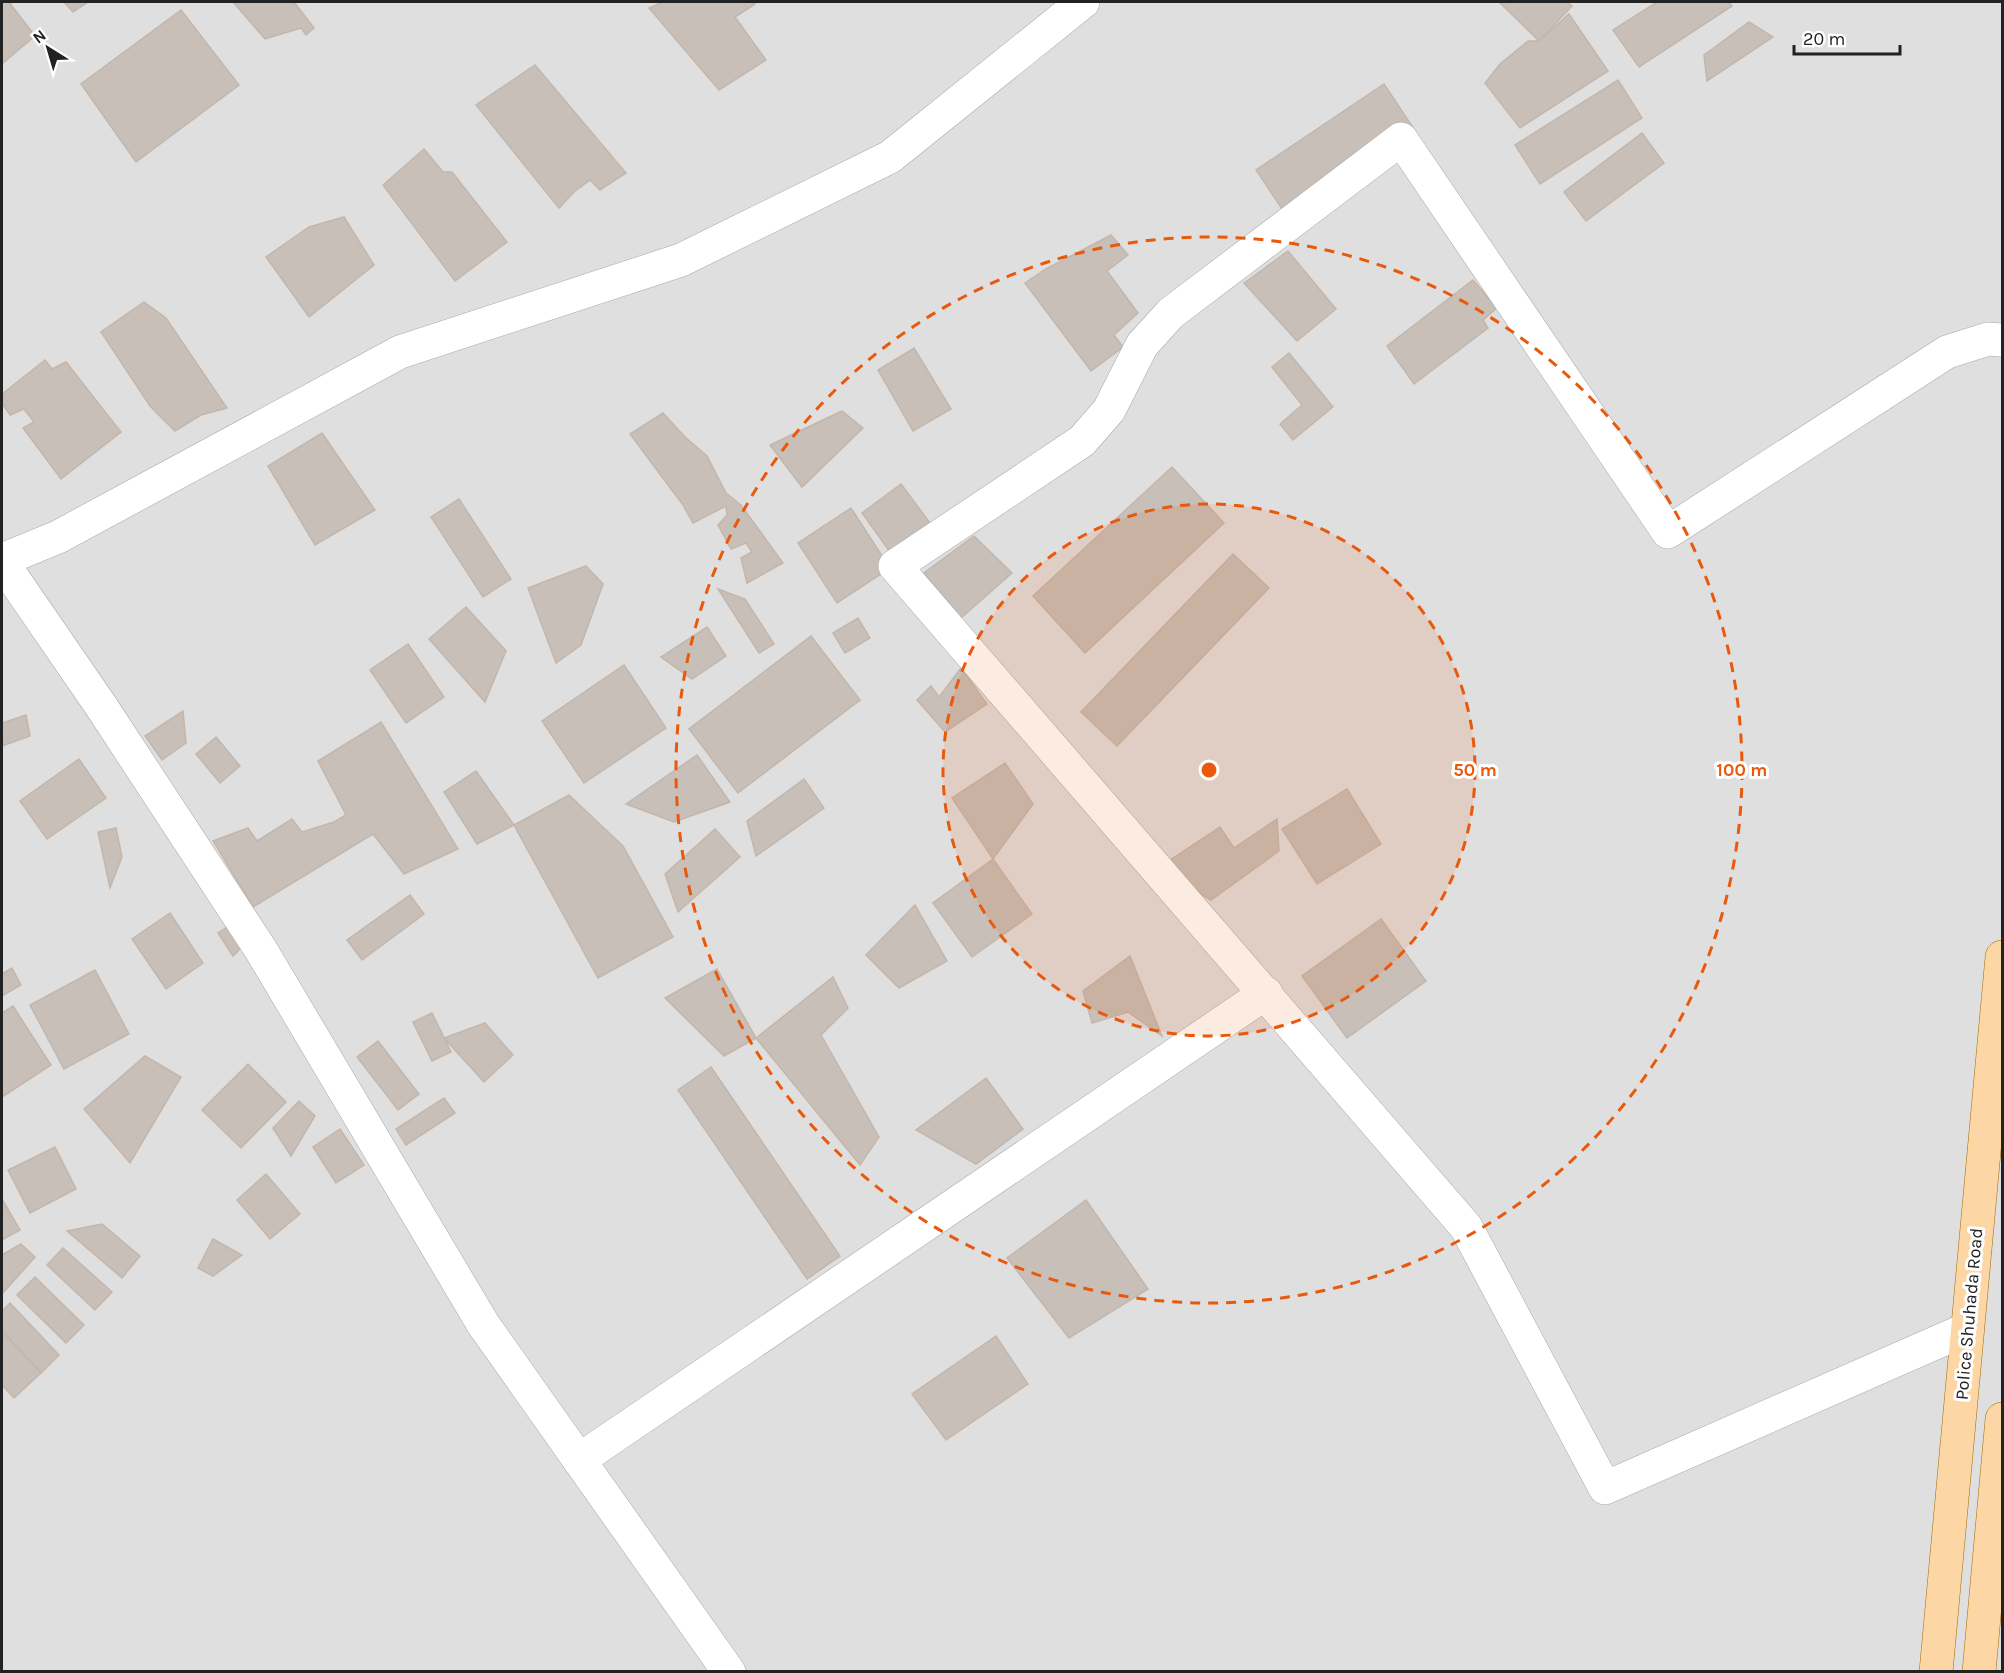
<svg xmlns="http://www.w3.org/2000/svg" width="2004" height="1673" font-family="Karla,sans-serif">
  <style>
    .residential { fill: #e0dfdf }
    .building { fill: #c7bfb8; stroke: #c4b6ab; stroke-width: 1.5 }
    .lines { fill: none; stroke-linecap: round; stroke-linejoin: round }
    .minor-casing { stroke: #a9a9a9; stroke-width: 34 }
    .major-casing { stroke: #a06b00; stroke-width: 34 }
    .minor { stroke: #fff; stroke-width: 33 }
    .major { stroke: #fcd6a4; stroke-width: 33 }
    .ring { fill: none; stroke: #e8590c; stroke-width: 3; stroke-dasharray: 10 8 }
    .labels { text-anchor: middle; stroke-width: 6; stroke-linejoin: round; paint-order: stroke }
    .street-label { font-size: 18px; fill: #222; stroke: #fff }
    .centre { fill: #e8590c; stroke: #fff; stroke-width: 3 }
    .ring-label { font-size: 18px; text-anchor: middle; font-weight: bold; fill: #e8590c; stroke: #fff; stroke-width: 6; stroke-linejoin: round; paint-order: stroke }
  </style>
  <rect width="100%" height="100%" fill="#f2efe9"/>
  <rect class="residential" x="2" y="2" width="2000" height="1669"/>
  <g class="building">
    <path d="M2 2H9L35 36 2 64Z"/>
    <path d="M64 2H88L73 12Z"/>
    <path d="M233 2H294L314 28 306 35 301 28 265 39Z"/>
    <path d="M663 2H754L755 4 735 17 766 60 719 90 649 8Z"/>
    <path d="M1499 2H1567L1572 6 1539 41Z"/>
    <path d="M1657 2H1729L1732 6 1639 67 1613 30Z"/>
    <path d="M181 10 239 85 136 162 81 84Z"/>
    <path d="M1569 14 1608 71 1520 128 1485 83 1500 64 1528 41H1539Z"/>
    <path d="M1749 22 1773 37 1707 81 1704 55Z"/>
    <path d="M535 65 626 173 600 190 590 180 574 192 559 208 476 105Z"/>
    <path d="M1618 80 1642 118 1540 184 1515 145Z"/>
    <path d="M1384 84 1414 129 1286 215 1256 170Z"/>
    <path d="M1642 133 1664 163 1586 221 1564 192Z"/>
    <path d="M424 149 443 172H452L507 242 455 281 383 185Z"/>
    <path d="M344 217 374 265 309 317 266 257 309 227Z"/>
    <path d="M1111 235 1128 255 1107 271 1138 313 1114 335 1123 347 1091 371 1025 283 1046 269Z"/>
    <path d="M1288 251 1336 309 1297 341 1244 283Z"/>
    <path d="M1473 280 1497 308 1483 320 1488 328 1414 384 1387 346Z"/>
    <path d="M144 302 166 318 227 408 201 415 175 431 150 406 101 332Z"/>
    <path d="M914 348 951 409 913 431 878 370Z"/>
    <path d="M1289 353 1333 407 1293 440 1280 424 1302 405 1272 367Z"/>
    <path d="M45 360 52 369 66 362 121 432 61 479 23 428 34 422 24 409 10 415 2 403V394Z"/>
    <path d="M842 411 863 428 802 487 770 445Z"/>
    <path d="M663 413 685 437 707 456 726 493 741 505 783 563 747 583 741 558 752 552 746 543 731 549 718 525 727 515 726 506 693 523 683 505 630 434Z"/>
    <path d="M322 433 375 510 315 545 268 466Z"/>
    <path d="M1172 467 1224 523 1085 653 1033 596Z"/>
    <path d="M901 484 930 523 890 552 862 513Z"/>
    <path d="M459 499 511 579 483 597 431 517Z"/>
    <path d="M851 508 890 568 837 603 798 543Z"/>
    <path d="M974 536 1012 573 961 618 924 573Z"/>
    <path d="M1233 554 1269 588 1117 746 1081 712Z"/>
    <path d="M586 566 603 584 581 645 556 663 528 588Z"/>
    <path d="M718 589 745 599 774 644 759 653Z"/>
    <path d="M466 607 506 651 485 702 429 639Z"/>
    <path d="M858 618 870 638 845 653 833 633Z"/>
    <path d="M707 627 726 656 692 679 661 657Z"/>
    <path d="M811 636 860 700 738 793 689 729Z"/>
    <path d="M408 644 444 697 406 723 370 670Z"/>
    <path d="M624 665 666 728 584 783 542 721Z"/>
    <path d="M961 668 987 704 945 732 917 700 931 686 939 697Z"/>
    <path d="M183 711 186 743 162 760 145 736Z"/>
    <path d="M26 715 30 736 2 746V723Z"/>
    <path d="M381 722 458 849 404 874 373 834 253 907 213 841 248 828 257 841 292 819 302 832 334 822 346 815 318 761Z"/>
    <path d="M216 737 240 766 220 783 196 754Z"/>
    <path d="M697 755 730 802 674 822 626 804Z"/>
    <path d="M79 759 106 798 47 839 20 801Z"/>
    <path d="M1005 763 1033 804 993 859 952 798Z"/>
    <path d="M476 771 514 825 477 844 444 792Z"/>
    <path d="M804 779 824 808 756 856 747 821Z"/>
    <path d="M1347 789 1381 844 1317 884 1282 829Z"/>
    <path d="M569 795 623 846 673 937 598 978 514 825Z"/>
    <path d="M1277 819 1279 851 1211 900 1158 868 1220 827 1234 848Z"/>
    <path d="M116 828 122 857 110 888 98 832Z"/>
    <path d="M715 829 740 857 678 912 665 874Z"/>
    <path d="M993 859 1032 914 972 957 933 903Z"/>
    <path d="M410 895 424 914 362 960 347 940Z"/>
    <path d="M915 905 947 961 899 988 866 955Z"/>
    <path d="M170 913 203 963 166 989 132 939Z"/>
    <path d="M239 919 252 937 233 956 218 933Z"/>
    <path d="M1381 919 1426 981 1347 1038 1302 976Z"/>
    <path d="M1130 956 1162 1036 1128 1012 1092 1023 1083 991Z"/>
    <path d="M12 968 21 985 2 996V974Z"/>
    <path d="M717 969 756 1038 724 1056 665 998Z"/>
    <path d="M95 970 129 1034 64 1069 30 1005Z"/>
    <path d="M833 977 848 1008 821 1035 879 1137 860 1165 756 1038Z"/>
    <path d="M13 1006 51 1065 2 1097V1013Z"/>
    <path d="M432 1013 451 1052 432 1061 413 1022Z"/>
    <path d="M485 1023 513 1055 484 1082 444 1038Z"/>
    <path d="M378 1041 419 1094 398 1110 357 1057Z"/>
    <path d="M145 1056 181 1077 130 1163 84 1109Z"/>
    <path d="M248 1064 286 1102 241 1148 202 1110Z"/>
    <path d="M711 1067 840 1256 807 1279 678 1090Z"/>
    <path d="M986 1078 1023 1129 976 1164 916 1130Z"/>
    <path d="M444 1098 455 1113 406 1145 396 1129Z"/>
    <path d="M299 1101 315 1116 291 1156 273 1128Z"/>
    <path d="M340 1129 364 1165 336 1183 313 1147Z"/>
    <path d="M55 1147 76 1189 30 1213 8 1170Z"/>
    <path d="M266 1174 300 1214 270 1239 237 1200Z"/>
    <path d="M2 1199 20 1230 2 1240Z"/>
    <path d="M1086 1200 1148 1289 1069 1338 1007 1258Z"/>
    <path d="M102 1224 140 1256 122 1278 67 1231Z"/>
    <path d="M213 1239 242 1255 213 1276 198 1268Z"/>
    <path d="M21 1244 35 1257 2 1294V1255Z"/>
    <path d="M63 1248 112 1292 95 1310 47 1265Z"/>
    <path d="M35 1277 84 1325 66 1343 17 1295Z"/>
    <path d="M10 1303 59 1355 41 1373 2 1331V1311Z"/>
    <path d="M2 1331 41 1373 14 1398 2 1385Z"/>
    <path d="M996 1336 1028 1384 946 1440 912 1394Z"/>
  </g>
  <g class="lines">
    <defs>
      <g id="minor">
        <path d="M2 560 58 537 400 352 681 260 890 157 1083 2"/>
        <path d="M2 562 101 706 261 950 483 1324 729 1672"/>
        <path d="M1967 1329 1605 1488 1466 1227 895 566 1082 441 1109 410 1142 345 1171 313 1401 139 1668 532 1947 352 1988 339 2002 340"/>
        <path d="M579 1460 1266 993"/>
      </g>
      <g id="major">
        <path d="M1936 1672 2002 957"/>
        <path d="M1979 1672 2002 1419"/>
      </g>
    </defs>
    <use href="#minor" class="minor-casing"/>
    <use href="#major" class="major-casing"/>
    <use href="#minor" class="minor"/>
    <use href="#major" class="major"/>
  </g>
  <circle cx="1209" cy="770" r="266" fill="#e8590c" fill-opacity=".12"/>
  <g class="ring">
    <circle cx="1209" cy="770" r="266"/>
    <circle cx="1209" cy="770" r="533"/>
  </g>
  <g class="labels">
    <g class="street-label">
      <text transform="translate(1969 1314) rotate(-85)" y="6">Police Shuhada Road</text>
    </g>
  </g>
  <circle cx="1209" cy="770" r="9" class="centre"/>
  <g class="ring-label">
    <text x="1475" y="776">50 m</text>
    <text x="1742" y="776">100 m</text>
  </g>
  <rect width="2004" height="1673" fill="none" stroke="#222222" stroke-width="6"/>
  <g transform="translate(48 48) rotate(323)" stroke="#ffffff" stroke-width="4.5" paint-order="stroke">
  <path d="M0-4.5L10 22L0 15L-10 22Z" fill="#222222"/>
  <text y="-9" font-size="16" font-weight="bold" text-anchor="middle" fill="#222222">N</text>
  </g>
  <path d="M1794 45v9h106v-9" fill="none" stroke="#222222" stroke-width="3"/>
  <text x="1803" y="45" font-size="18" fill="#222222" stroke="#ffffff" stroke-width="4.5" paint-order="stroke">20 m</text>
</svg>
